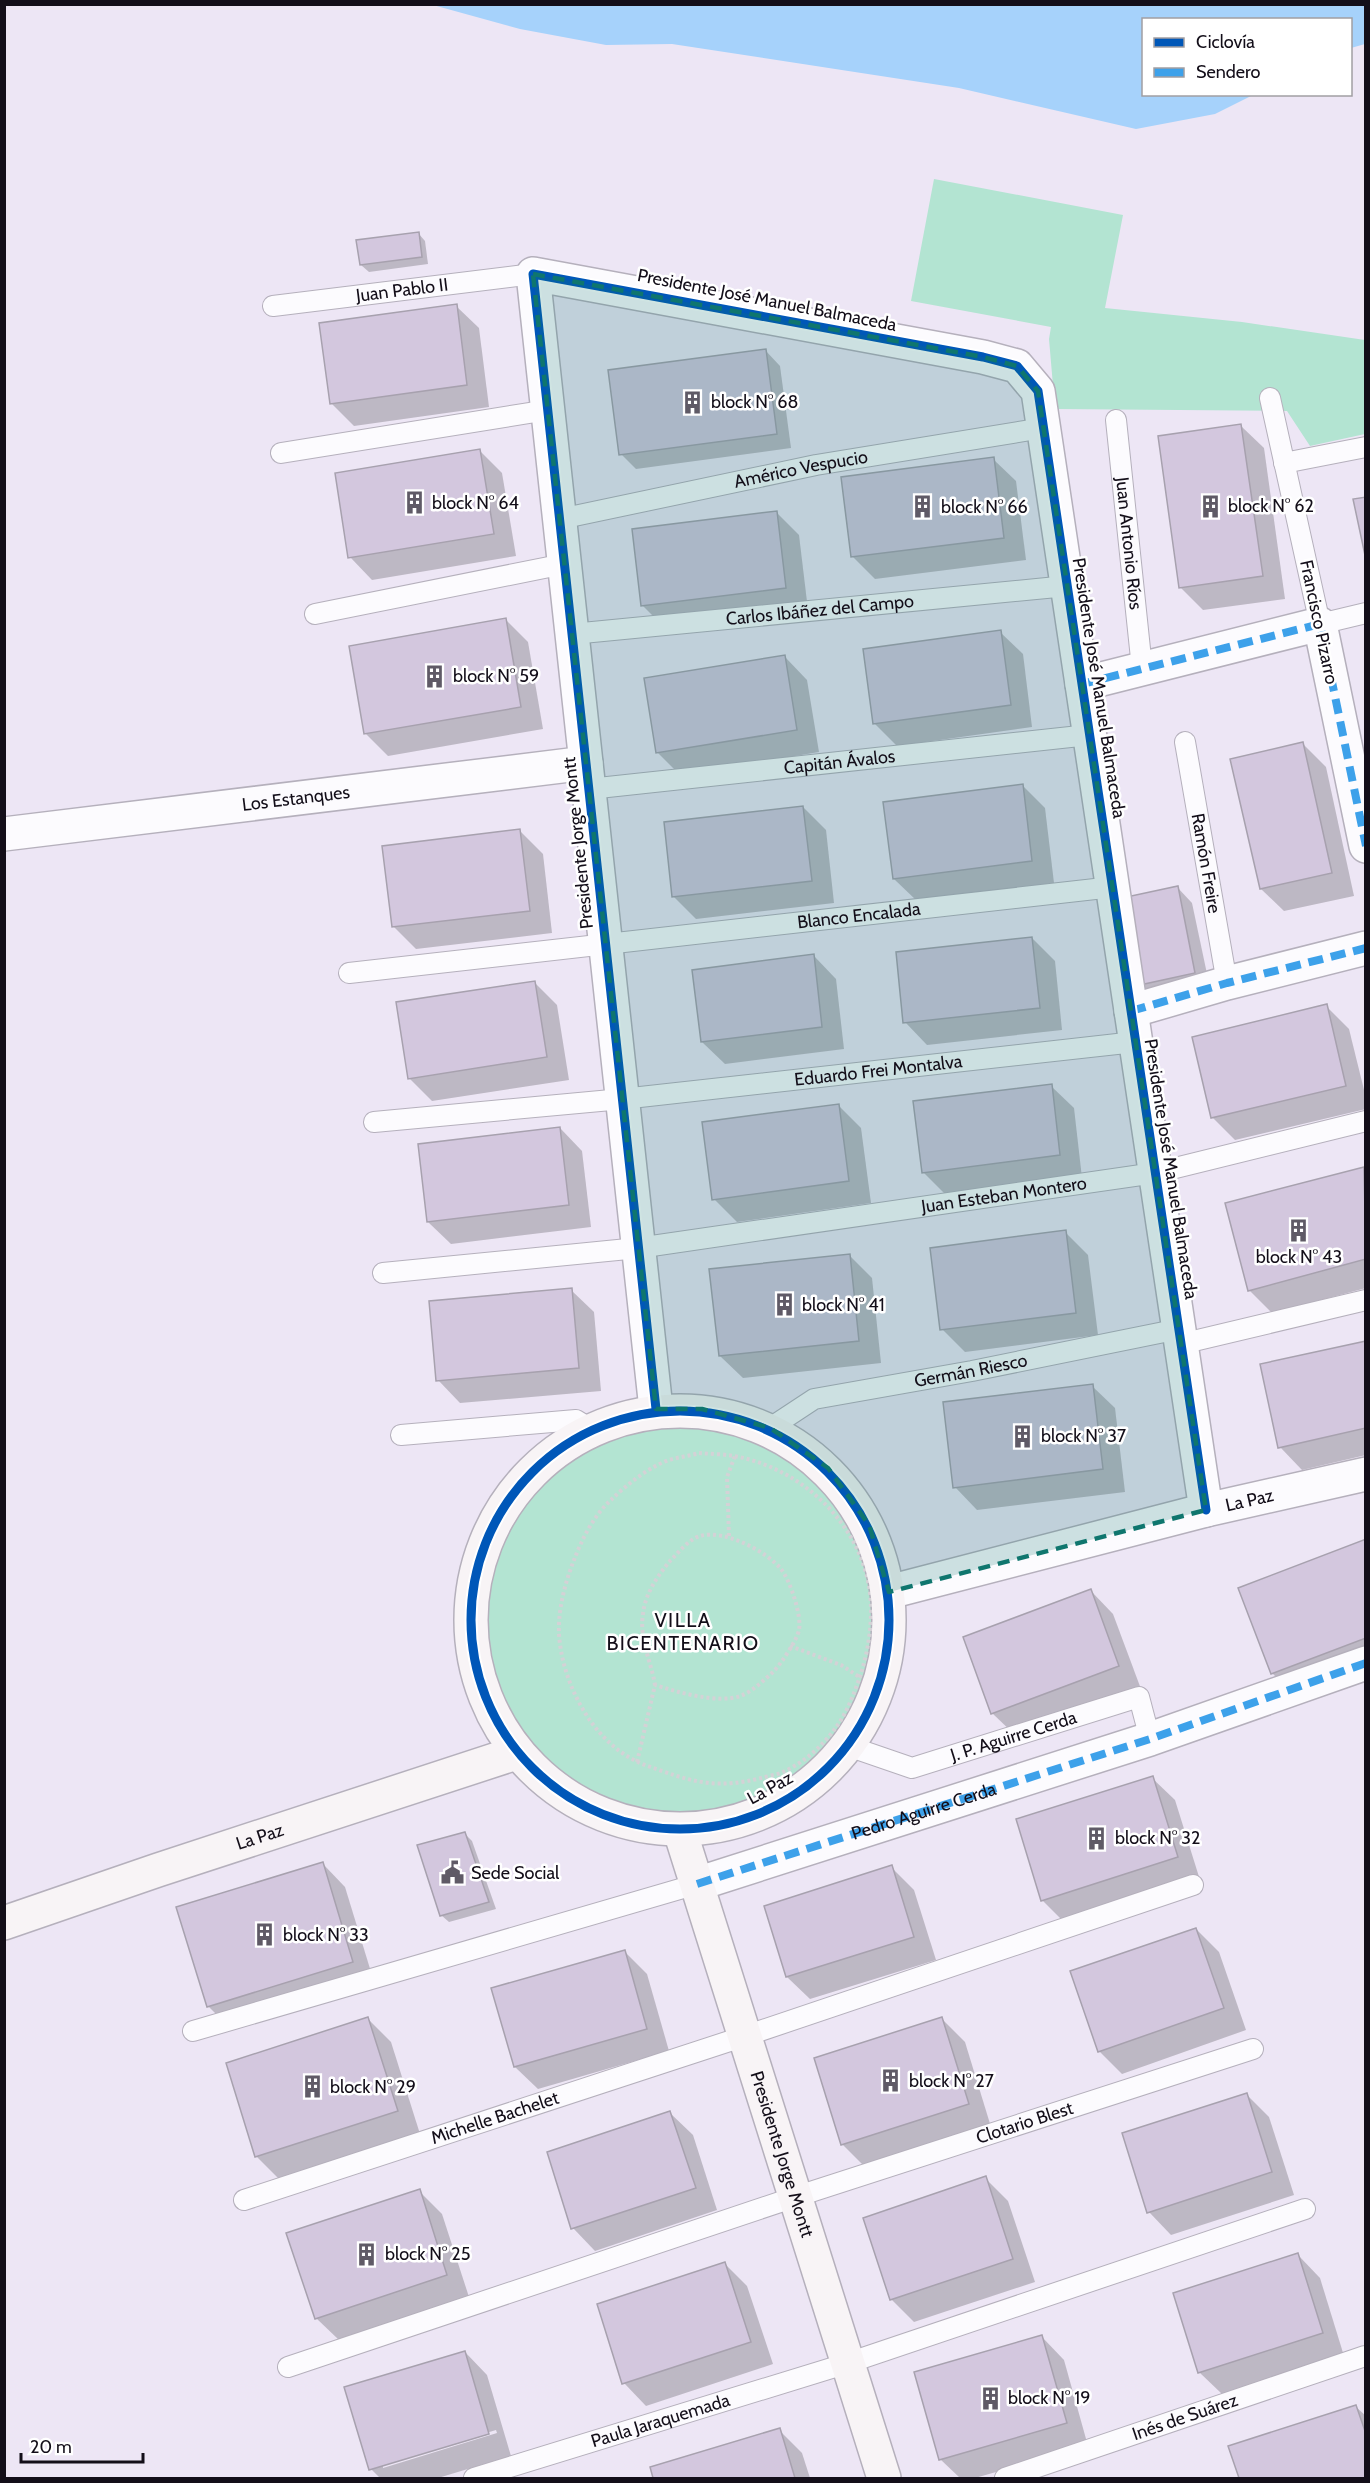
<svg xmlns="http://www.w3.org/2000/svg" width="1370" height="2483" font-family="Cabin,sans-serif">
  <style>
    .green { fill: #b3e4d2 }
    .water { fill: #a6d2fb }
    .shadow { fill: #0003; fill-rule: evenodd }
    .building { fill: #d3c7de; stroke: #a7a1ae; stroke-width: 1.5 }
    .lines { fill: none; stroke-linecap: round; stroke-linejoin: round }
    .lane-casing { stroke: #b5b0bc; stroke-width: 22 }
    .street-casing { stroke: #b5b0bc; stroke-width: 36 }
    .secondary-casing { stroke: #b5b0bc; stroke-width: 36 }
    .path { stroke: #d4d2d6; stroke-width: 4; stroke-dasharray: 3 3; stroke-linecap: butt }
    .lane { stroke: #fcfbfe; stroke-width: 20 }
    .street { stroke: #fcfbfe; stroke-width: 33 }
    .secondary { stroke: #f8f4f6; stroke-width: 33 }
    .quiet { stroke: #3da1ea; stroke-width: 8; stroke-dasharray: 15 8; stroke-linecap: butt }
    .cycleway-casing { stroke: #fff; stroke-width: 13 }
    .cycleway { stroke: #0057b8; stroke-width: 9 }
    .marked { fill: #0f766e; fill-opacity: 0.2; stroke: #0f766e; stroke-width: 4.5; stroke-dasharray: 12 8; stroke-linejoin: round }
    .labels { text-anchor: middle; stroke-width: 5; stroke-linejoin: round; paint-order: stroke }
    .street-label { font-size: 18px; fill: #130e19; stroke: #fff }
    .poi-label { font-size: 18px; fill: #130e19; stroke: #fff; text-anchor: start }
    .neighbourhood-label { font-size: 20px; letter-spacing: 1.5px; fill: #130e19; stroke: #fff }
  </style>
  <rect width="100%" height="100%" fill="#ede6f5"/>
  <g class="green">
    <path d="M934 179 1123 215 1105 308 1242 322 1365 340V434L1310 446 1287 411 1055 409 1049 339 1051 327 911 301Z"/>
    <circle cx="683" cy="1617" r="200"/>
  </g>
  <path class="water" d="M1365 4V44L1351 48 1350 20H1144V94L1253 95 1215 114 1136 129 959 88 672 44 606 45 520 29 433 5Z"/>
  <g class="shadow">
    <path d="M418 233 425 241 428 264 369 272 361 265Z"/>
    <path d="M456 306 479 328 489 407 354 426 331 403Z"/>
    <path d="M765 350 780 366 791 448 636 469 621 454Z"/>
    <path d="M1241 426 1264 448 1285 599 1203 610 1181 588Z"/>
    <path d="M479 450 502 473 516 556 372 580 350 557Z"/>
    <path d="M993 459 1016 481 1026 560 875 579 853 557Z"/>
    <path d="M777 513 799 535 808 610 665 628 642 605Z"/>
    <path d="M505 619 528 642 543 729 388 756 366 734 350 647Z"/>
    <path d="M1000 632 1023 654 1032 727 897 746 874 723Z"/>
    <path d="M785 657 807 680 819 752 680 775 657 752Z"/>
    <path d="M1303 744 1326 767 1354 896 1284 911 1261 889Z"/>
    <path d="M1022 785 1045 808 1054 883 917 901 894 879Z"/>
    <path d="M803 807 826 830 834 903 696 919 673 896Z"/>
    <path d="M520 831 543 854 552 933 416 949 393 926Z"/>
    <path d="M1177 887 1192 903 1210 988 1152 1000 1137 985Z"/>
    <path d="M1032 938 1055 961 1062 1030 927 1045 905 1022Z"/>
    <path d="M814 956 836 979 844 1049 725 1064 702 1042Z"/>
    <path d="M534 982 557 1005 569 1080 432 1101 410 1079 398 1003Z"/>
    <path d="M1326 1006 1349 1029 1366 1098V1109L1235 1140 1212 1117Z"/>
    <path d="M1051 1086 1074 1108 1082 1178 946 1195 923 1172Z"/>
    <path d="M838 1105 861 1128 871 1203 737 1222 714 1199Z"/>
    <path d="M560 1128 582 1151 591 1227 451 1244 428 1222Z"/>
    <path d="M1364 1168 1366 1288 1272 1313 1249 1290Z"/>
    <path d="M1065 1232 1088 1255 1098 1335 965 1352 942 1329Z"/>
    <path d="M849 1255 872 1278 881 1363 743 1378 720 1356Z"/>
    <path d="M571 1290 594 1312 601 1391 460 1403 438 1380Z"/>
    <path d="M1366 1342V1455L1302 1470 1280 1447Z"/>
    <path d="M1092 1386 1115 1408 1125 1492 977 1510 955 1487Z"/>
    <path d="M1366 1540V1669L1295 1696 1273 1674 1240 1589Z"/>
    <path d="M1091 1591 1113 1614 1141 1689 1015 1735 992 1713Z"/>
    <path d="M1152 1778 1175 1800 1200 1880 1065 1923 1042 1900Z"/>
    <path d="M465 1834 472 1841 496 1909 449 1922 441 1915Z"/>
    <path d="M323 1864 345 1887 375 1985 231 2029 208 2006Z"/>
    <path d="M891 1867 914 1890 936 1960 810 1999 787 1977Z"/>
    <path d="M1196 1929 1219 1952 1246 2030 1122 2074 1099 2051Z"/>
    <path d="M625 1952 647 1974 669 2051 538 2089 515 2067 493 1989Z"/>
    <path d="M368 2019 391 2042 420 2134 279 2179 256 2156Z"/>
    <path d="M942 2019 965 2042 991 2127 865 2167 842 2144Z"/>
    <path d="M1246 2094 1269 2117 1294 2195 1171 2235 1149 2212Z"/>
    <path d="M670 2113 693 2135 717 2210 595 2251 573 2228Z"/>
    <path d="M985 2178 1008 2201 1035 2282 914 2322 892 2300 865 2219Z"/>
    <path d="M419 2191 442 2214 469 2297 339 2340 316 2318Z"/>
    <path d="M1298 2255 1320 2278 1344 2356 1222 2394 1199 2372Z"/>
    <path d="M725 2264 747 2286 773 2364 646 2406 624 2383Z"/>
    <path d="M1042 2337 1064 2360 1088 2446 975 2478H960L940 2459Z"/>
    <path d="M465 2352 487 2375 511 2456 438 2478H380L371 2469ZM496 2430 497 2433 383 2468V2464Z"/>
    <path d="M1356 2407 1366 2416V2478H1240L1230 2447Z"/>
    <path d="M779 2430 802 2453 810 2478H655L652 2468Z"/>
  </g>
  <g class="building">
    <path d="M419 232 422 257 360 265 356 240Z"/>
    <path d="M457 304 467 385 330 404 319 323Z"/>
    <path d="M766 349 777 434 619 455 608 370Z"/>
    <path d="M1241 424 1263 576 1179 588 1158 436Z"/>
    <path d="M480 449 494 534 348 558 335 473Z"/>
    <path d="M994 457 1004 538 851 557 841 477Z"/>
    <path d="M1366 497V560L1353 499Z"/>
    <path d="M777 511 786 588 641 606 632 529Z"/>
    <path d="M506 618 521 707 364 734 349 646Z"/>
    <path d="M1001 630 1011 705 873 724 863 649Z"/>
    <path d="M785 655 797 730 656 753 644 678Z"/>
    <path d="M1303 742 1332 873 1260 889 1230 759Z"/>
    <path d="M1023 784 1032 861 893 879 883 802Z"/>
    <path d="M803 806 812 881 672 897 664 822Z"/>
    <path d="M520 829 530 911 392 927 382 846Z"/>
    <path d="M1178 886 1195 973 1135 986 1117 899Z"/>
    <path d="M1032 937 1040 1008 903 1023 896 952Z"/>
    <path d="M814 954 822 1027 701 1042 692 970Z"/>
    <path d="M535 981 547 1057 408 1079 396 1002Z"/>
    <path d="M1327 1004 1346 1086 1211 1118 1192 1037Z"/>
    <path d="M1052 1084 1060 1155 922 1173 913 1101Z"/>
    <path d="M839 1104 849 1181 712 1200 702 1122Z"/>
    <path d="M560 1127 569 1205 427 1222 418 1144Z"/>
    <path d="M1364 1167 1366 1259 1248 1291 1225 1203Z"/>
    <path d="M1066 1230 1076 1313 940 1330 930 1248Z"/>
    <path d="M850 1254 859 1341 719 1356 709 1269Z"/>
    <path d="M572 1288 579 1368 436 1381 429 1301Z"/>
    <path d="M1366 1341V1428L1278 1448 1260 1364Z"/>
    <path d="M1093 1384 1103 1469 953 1488 943 1402Z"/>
    <path d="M1366 1539V1638L1271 1674 1238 1588Z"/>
    <path d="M1091 1589 1119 1666 991 1714 963 1637Z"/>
    <path d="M1153 1776 1178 1857 1041 1901 1016 1819Z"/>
    <path d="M465 1832 489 1902 440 1916 417 1845Z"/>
    <path d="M323 1862 353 1962 207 2007 176 1907Z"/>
    <path d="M892 1865 914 1937 786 1977 764 1906Z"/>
    <path d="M1196 1928 1224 2008 1098 2052 1070 1971Z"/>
    <path d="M625 1950 647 2029 514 2067 491 1988Z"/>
    <path d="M368 2017 398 2111 255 2157 226 2063Z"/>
    <path d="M942 2017 969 2104 841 2145 814 2058Z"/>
    <path d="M1247 2093 1272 2172 1147 2213 1122 2133Z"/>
    <path d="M670 2111 696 2188 571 2229 547 2152Z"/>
    <path d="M986 2176 1013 2259 890 2300 863 2218Z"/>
    <path d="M420 2189 447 2275 315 2319 286 2233Z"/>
    <path d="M1298 2253 1323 2333 1198 2373 1173 2293Z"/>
    <path d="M725 2262 751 2342 622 2384 597 2304Z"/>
    <path d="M1042 2335 1067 2423 939 2460 914 2372Z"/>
    <path d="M465 2351 489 2434 369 2470 344 2387Z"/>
    <path d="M1356 2405 1366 2434V2478H1239L1228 2446Z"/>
    <path d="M780 2428 795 2478H653L650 2467Z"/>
  </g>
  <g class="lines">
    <defs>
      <g id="lane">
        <path id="s1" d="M273 306 533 274"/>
        <path d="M1270 398 1320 624 1366 613"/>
        <path id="s2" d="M1116 420 1142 668"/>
        <path d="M281 453 548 410"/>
        <path d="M1284 463 1366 447"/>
        <path id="s3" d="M560 519 816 465 1043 428"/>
        <path d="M315 614 564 564"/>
        <path id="s4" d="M572 634 1067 586"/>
        <path id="s5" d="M1185 742 1227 983"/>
        <path id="s6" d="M589 789 1089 735"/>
        <path id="s7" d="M349 973 1113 887"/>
        <path id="s8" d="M374 1122 622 1099 1135 1042"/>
        <path id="s9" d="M383 1273 638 1248 1155 1173 1366 1121"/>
        <path d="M1181 1344 1366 1300"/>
        <path id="s10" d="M770 1428 814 1399 972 1371 1179 1329"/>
        <path d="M401 1435 576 1420 594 1431"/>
        <path id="s11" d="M848 1746 912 1768 1139 1697 1150 1739"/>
        <path d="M193 2031 697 1884"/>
        <path id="s12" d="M244 2200 745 2036 1193 1885"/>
        <path id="s13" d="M288 2367 795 2197 1253 2049"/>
        <path id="s14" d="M474 2478 848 2363 1305 2209"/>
        <path id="s15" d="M1005 2478 1365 2356"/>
      </g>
      <g id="street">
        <path d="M1082 684 1320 624 1366 846"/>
        <path id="s16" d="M4 834 586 763"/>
        <path d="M1131 1011 1227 983 1366 948"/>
        <path d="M656 1409 533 274 983 357 1017 366 1038 391 1206 1510"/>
        <path id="s17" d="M889 1592 1206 1510 1366 1474"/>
        <path id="s18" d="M697 1884 1150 1739 1366 1663"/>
      </g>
      <g id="secondary">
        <circle cx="680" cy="1620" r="209"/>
        <path id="s19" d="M680 1831 884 2478"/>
        <path id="s20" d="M4 1923 158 1870 516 1753"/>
      </g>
    </defs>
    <use href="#lane" class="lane-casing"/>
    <use href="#street" class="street-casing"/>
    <use href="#secondary" class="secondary-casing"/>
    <g class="path">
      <path d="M699 1453C710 1454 723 1454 734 1456 807 1469 871 1533 871 1610 871 1645 862 1676 848 1707 836 1733 811 1759 785 1771 778 1775 768 1776 761 1778 722 1788 699 1784 662 1771 654 1768 646 1766 638 1762 592 1741 562 1683 559 1634 558 1609 565 1583 574 1560 582 1539 594 1515 611 1500 626 1485 649 1467 669 1460 679 1457 689 1456 699 1453Z"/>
      <path d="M729 1536 727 1477 735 1456"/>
      <path d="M790 1646 841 1665 861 1678"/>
      <path d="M637 1762 655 1685C677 1692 718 1704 740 1696 752 1692 764 1680 773 1672 781 1664 797 1640 799 1630 802 1616 790 1580 781 1569 766 1551 724 1529 700 1536 689 1539 677 1554 669 1562 657 1577 645 1594 643 1614 639 1639 651 1661 655 1685"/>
    </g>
    <use href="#lane" class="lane"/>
    <use href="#street" class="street"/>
    <use href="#secondary" class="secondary"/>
    <g class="quiet">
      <path d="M1082 684 1320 624 1366 846"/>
      <path d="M1131 1011 1227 983 1366 948"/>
      <path d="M697 1884 1150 1739 1366 1663"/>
    </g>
    <defs>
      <g id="cycleway">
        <path d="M656 1409 533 274 983 357 1017 366 1038 391 1206 1510"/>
        <circle cx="680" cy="1620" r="209"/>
      </g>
    </defs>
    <use href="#cycleway" class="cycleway-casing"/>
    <use href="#cycleway" class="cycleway"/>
  </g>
  <path class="marked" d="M533 274 983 357 1017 366 1038 391 1206 1510 889 1592 869 1525 828 1468 770 1428 702 1409H656Z"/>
  <defs>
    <symbol id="building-bare" viewBox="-9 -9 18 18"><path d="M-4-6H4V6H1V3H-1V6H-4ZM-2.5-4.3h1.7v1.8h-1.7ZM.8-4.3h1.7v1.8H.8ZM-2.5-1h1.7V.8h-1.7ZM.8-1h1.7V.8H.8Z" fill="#5f5a66" stroke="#fff" stroke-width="2.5" paint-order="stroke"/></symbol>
    <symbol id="civic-bare" viewBox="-9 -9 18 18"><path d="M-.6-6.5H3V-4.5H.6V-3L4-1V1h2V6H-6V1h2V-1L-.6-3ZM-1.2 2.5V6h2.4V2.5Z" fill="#5f5a66" stroke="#fff" stroke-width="2.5" paint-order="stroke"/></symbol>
  </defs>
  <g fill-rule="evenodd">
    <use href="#building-bare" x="676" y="386" width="33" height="33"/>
    <use href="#building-bare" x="398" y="486" width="33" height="33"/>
    <use href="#building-bare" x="1194" y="490" width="33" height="33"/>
    <use href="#building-bare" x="906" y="490" width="33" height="33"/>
    <use href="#building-bare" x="418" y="660" width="33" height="33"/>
    <use href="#building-bare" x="1282" y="1214" width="33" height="33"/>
    <use href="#building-bare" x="768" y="1288" width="33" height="33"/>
    <use href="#building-bare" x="1006" y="1420" width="33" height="33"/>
    <use href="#building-bare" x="1080" y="1822" width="33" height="33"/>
    <use href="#civic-bare" x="436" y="1856" width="33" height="33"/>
    <use href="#building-bare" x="248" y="1918" width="33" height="33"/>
    <use href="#building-bare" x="874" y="2064" width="33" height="33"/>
    <use href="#building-bare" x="296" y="2070" width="33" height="33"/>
    <use href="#building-bare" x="350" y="2238" width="33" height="33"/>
    <use href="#building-bare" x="974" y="2382" width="33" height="33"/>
  </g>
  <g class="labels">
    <g class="street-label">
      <text dy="6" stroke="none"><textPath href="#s1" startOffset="130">Juan Pablo II</textPath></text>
      <text transform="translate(767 300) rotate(11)" y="6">Presidente José Manuel Balmaceda</text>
      <text dy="6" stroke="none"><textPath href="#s3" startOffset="246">Américo Vespucio</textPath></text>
      <text dy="6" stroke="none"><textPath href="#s2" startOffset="124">Juan Antonio Ríos</textPath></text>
      <text dy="6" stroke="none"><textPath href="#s4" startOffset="249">Carlos Ibáñez del Campo</textPath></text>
      <text transform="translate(1319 622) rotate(78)" y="6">Francisco Pizarro</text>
      <text transform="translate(1099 688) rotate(81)" y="6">Presidente José Manuel Balmaceda</text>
      <text dy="6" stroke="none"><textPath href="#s6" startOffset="252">Capitán Ávalos</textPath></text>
      <text dy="6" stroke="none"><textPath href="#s16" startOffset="294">Los Estanques</textPath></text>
      <text transform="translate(578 843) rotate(-96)" y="6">Presidente Jorge Montt</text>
      <text dy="6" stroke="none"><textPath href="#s5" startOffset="123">Ramón Freire</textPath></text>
      <text dy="6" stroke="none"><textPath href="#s7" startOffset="513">Blanco Encalada</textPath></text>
      <text dy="6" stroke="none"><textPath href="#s8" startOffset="507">Eduardo Frei Montalva</textPath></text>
      <text transform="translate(1171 1169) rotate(81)" y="6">Presidente José Manuel Balmaceda</text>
      <text dy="6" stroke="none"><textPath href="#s9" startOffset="626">Juan Esteban Montero</textPath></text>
      <text dy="6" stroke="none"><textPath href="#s10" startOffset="212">Germán Riesco</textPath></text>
      <text dy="6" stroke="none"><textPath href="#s17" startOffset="372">La Paz</textPath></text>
      <text dy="6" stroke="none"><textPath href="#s11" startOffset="174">J. P. Aguirre Cerda</textPath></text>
      <text transform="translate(770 1788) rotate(-29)" y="6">La Paz</text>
      <text dy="6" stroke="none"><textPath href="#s18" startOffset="238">Pedro Aguirre Cerda</textPath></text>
      <text dy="6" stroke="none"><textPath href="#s20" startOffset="270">La Paz</textPath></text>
      <text dy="6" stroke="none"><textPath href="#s12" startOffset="264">Michelle Bachelet</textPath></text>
      <text dy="6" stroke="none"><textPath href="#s13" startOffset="776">Clotario Blest</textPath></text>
      <text dy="6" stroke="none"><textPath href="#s19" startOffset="339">Presidente Jorge Montt</textPath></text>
      <text dy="6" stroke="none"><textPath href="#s15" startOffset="190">Inés de Suárez</textPath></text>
      <text dy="6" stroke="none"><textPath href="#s14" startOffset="195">Paula Jaraquemada</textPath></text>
    </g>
    <g class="poi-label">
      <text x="711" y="408">block N° 68</text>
      <text x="432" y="509">block N° 64</text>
      <text x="1228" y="512">block N° 62</text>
      <text x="941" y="513">block N° 66</text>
      <text x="453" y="682">block N° 59</text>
      <text x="1299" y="1263" text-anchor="middle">block N° 43</text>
      <text x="802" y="1311">block N° 41</text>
      <text x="1041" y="1442">block N° 37</text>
      <text x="1115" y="1844">block N° 32</text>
      <text x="471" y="1879">Sede Social</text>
      <text x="283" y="1941">block N° 33</text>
      <text x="909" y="2087">block N° 27</text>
      <text x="330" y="2093">block N° 29</text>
      <text x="385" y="2260">block N° 25</text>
      <text x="1008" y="2404">block N° 19</text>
    </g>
    <g class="neighbourhood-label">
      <text x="683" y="1627">VILLA<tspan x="683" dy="23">BICENTENARIO</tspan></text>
    </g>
  </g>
  <rect width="1370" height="2483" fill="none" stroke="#130e19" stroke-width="12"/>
  <rect x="1142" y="18" width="210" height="78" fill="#ffffff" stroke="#a19fa3" stroke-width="1.5"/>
  <rect x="1154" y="38" width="30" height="9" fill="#0057b8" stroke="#a19fa3" stroke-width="1.5"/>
  <text x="1196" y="48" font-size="18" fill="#130e19">Ciclovía</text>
  <rect x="1154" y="68" width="30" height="9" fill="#3da1ea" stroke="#a19fa3" stroke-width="1.5"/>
  <text x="1196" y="78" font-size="18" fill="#130e19">Sendero</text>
  <path d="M21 2453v9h122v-9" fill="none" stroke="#130e19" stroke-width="3"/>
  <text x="30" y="2453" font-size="18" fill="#130e19" stroke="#ffffff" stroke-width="4.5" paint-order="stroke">20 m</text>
</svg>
